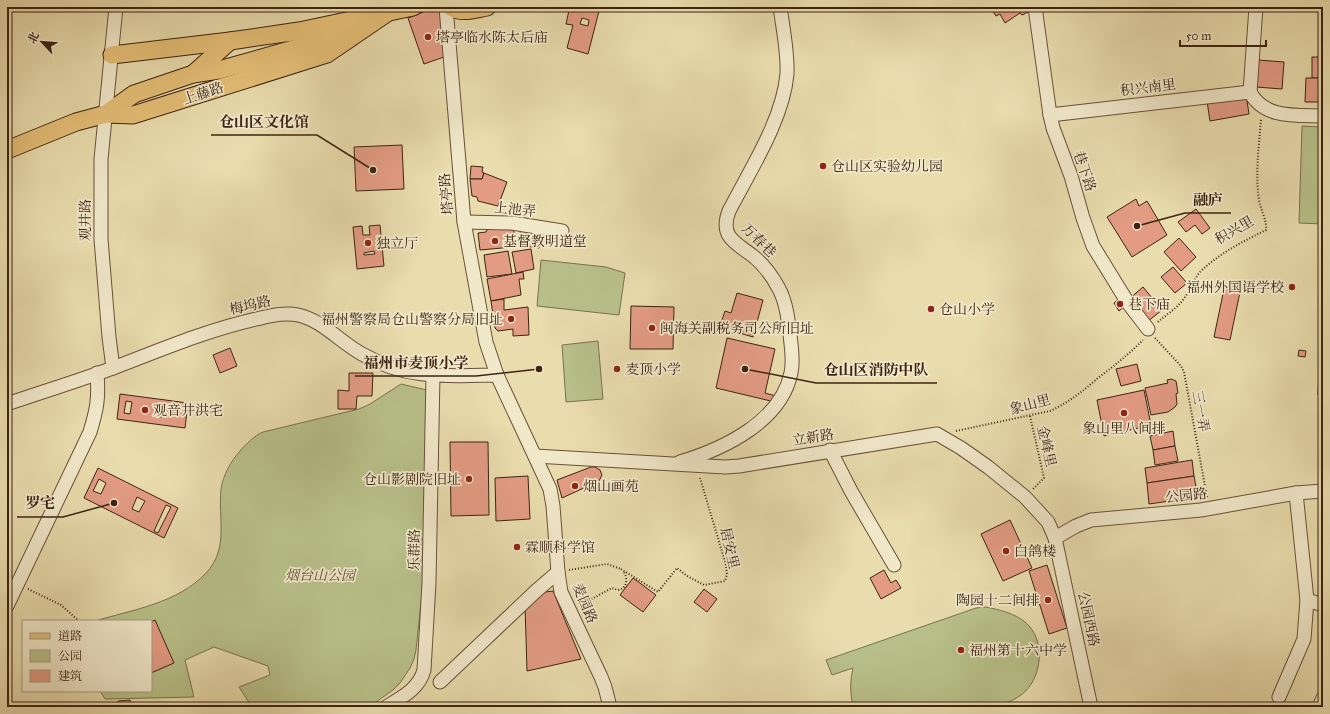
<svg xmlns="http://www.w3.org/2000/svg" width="1330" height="714" font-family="'IM FELL Great Primer','Noto Serif SC',serif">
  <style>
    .green { fill: #b8c089; stroke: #7a724e }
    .building { fill: #e39c84; stroke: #3d2314; fill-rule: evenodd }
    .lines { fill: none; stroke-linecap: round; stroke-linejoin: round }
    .minor-casing { stroke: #68513a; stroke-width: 15 }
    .major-casing { stroke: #3d2314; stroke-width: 19 }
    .path { stroke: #3d2314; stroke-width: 2; stroke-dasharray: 1 2; stroke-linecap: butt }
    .minor { stroke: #f1e8ca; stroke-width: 13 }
    .major { stroke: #e4be76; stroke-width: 17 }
    .poi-dot { fill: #8f2418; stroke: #f1e8ca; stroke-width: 1.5 }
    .labels { text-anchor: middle; stroke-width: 3.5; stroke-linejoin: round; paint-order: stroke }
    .poi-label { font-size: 14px; fill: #3d2314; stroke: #f1e8ca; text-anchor: start }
    .street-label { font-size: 14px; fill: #3d2314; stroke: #f1e8ca }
    .park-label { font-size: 14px; font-style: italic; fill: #5c4a31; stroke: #f1e8ca }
    .leader { fill: none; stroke: #3d2314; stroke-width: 1.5 }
    .callout-dot { fill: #3d2314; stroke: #f1e8ca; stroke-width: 1.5 }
    .callout-label { font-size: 15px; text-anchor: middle; font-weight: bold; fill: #3d2314; stroke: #f1e8ca; stroke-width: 3.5; stroke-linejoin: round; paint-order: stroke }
  </style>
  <rect width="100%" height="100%" fill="#e9dcad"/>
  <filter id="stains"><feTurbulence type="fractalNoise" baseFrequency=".005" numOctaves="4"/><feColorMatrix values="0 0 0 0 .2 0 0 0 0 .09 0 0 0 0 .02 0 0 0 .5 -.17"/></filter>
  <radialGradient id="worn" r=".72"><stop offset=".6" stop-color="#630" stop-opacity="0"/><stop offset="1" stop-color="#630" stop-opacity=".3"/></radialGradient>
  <g class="green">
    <path d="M1302 126 1323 127V224L1299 223Z"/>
    <path d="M541 260 606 267 625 273 619 315 537 306Z"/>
    <path d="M598 341 603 399 566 402 562 345Z"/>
    <path d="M401 384 427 390 423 585 416 650 414 659 410 668 400 683 393 690 369 707H252L239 687 270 675 268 666 214 647 185 660 194 697 105 699 100 691H151V621H95C132 610 178 603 206 573 229 549 218 519 221 489 223 475 231 461 240 451 247 443 254 436 263 432L359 409 370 404Z"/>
    <path d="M986 607C1000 610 1014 613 1025 622 1047 640 1042 680 1021 695 1012 702 1002 704 992 707H853C850 693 850 681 853 668L832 675 826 660 976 608Z"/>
  </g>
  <g class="building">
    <path d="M990 7H1030V11L1022 15 1020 13 1005 23 1000 14 996 16Z"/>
    <path d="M431 9 440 10 444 57 424 64 408 18Z"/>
    <path d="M569 10 599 11 588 54 567 48 573 25 566 24ZM582 18 589 20 588 26 580 24Z"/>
    <rect x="1312" y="57" width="11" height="21"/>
    <path d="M1258 60 1284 62 1282 89 1256 87Z"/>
    <path d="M1306 78H1323V102H1305Z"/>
    <path d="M1246 94 1249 114 1210 121 1207 101Z"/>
    <path d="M402 145 404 189 356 191 354 147Z"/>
    <path d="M471 166 483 167 482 172 484 173 482 179H470Z"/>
    <path d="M484 173 507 182 498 206 478 201 477 197 472 196 470 179H482Z"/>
    <path d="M1136 199 1139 206 1147 201 1167 235 1132 257 1107 217Z"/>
    <path d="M1196 209 1210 228 1202 234 1195 225 1186 232 1178 222Z"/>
    <path d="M380 225 384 266 357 269 353 227 362 226 363 235H370L369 226ZM374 251 375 254 364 255V253Z"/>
    <path d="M488 228H514L513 247 480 250 478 233 486 232Z"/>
    <path d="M521 229 542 233 539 248 518 245Z"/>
    <path d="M1179 238 1196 257 1181 271 1164 252Z"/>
    <path d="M531 249 534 269 516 273 512 252Z"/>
    <path d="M508 251 512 274 487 277 484 255Z"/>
    <path d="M1173 267 1187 283 1175 293 1161 277Z"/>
    <path d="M523 272 524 279H519L521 295 491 301 487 279Z"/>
    <path d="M1143 287 1162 310 1147 322 1129 299Z"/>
    <path d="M1224 289 1240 292 1230 340 1214 337Z"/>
    <path d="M737 293 763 300 753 337 726 329 727 325 721 323 725 311 731 313Z"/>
    <path d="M1120 298 1126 305 1119 311 1114 303Z"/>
    <path d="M504 299V310L528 307 529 335 513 336V329L498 331 495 328 491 301Z"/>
    <path d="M631 306 674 307 673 349H630Z"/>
    <path d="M727 338 775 349 765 393 776 396 775 402 716 388Z"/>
    <path d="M230 348 237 366 220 373 213 355Z"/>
    <path d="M1299 350 1306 351 1305 357 1298 356Z"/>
    <path d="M1137 364 1141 381 1121 386 1116 369Z"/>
    <path d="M1319 370H1323V395H1318Z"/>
    <path d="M349 373H373L372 396H357L356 409H338V390L349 391Z"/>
    <path d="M1171 379 1176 381 1178 393 1176 394 1177 404 1175 407 1168 412 1151 415 1145 388 1168 383 1167 380Z"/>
    <path d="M1144 390 1151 425 1104 436 1097 400Z"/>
    <path d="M120 394 188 403 185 428 117 419ZM126 401 132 402 130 414 124 413ZM159 407 164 408 162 417 158 416Z"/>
    <path d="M1173 431 1175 446 1153 450 1150 436Z"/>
    <path d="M450 442H488L489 515 451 516Z"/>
    <path d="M1175 446 1178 461 1155 465 1153 450Z"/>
    <path d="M1192 460 1194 476 1147 483 1145 468Z"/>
    <path d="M591 467H595L600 470 602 475 599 481 562 498 557 480Z"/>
    <path d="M98 468 178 508 164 538 84 498ZM99 479 106 483 101 494 93 491ZM137 497 145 501 139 512 132 509ZM166 505 171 507 158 533 154 531Z"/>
    <path d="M528 476 530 519 496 521 495 478Z"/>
    <path d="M1194 476 1198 497 1149 504 1147 483Z"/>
    <path d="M1010 520 1032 568 1003 581 981 534Z"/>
    <path d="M1047 565 1067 628 1049 634 1029 571Z"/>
    <path d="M884 570 891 583 896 580 901 588 881 599 870 578Z"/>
    <path d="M633 578 656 595 643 612 620 595Z"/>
    <path d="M704 589 717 599 707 612 694 602Z"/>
    <path d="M553 591 581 659 527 671 525 605 538 593Z"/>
    <path d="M155 620 174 663 151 673V622Z"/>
    <path d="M130 700 131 704 139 703 140 707H119L118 701Z"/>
  </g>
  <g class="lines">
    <defs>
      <g id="minor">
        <path d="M446 7 464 222 486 342 497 375 550 489 553 506 558 572 561 592 601 677 605 687 610 707"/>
        <path d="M1035 7 1050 115 1053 128 1071 176 1083 218 1093 246 1128 303 1148 329"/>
        <path d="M1250 92 1256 7"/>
        <path d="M1250 92C1264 119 1296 115 1323 116"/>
        <path d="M1050 115 1250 92"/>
        <path d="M464 222 512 223 562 231"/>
        <path d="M113 368 109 337 101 239V159L116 7"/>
        <path d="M7 404C42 392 78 381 113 368 160 350 207 330 256 319 270 316 284 312 298 315 322 320 340 342 362 354 407 380 447 376 497 375"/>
        <path d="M830 450 851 491 894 565"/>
        <path d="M535 456 725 467 739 466 937 434 961 448 988 467 1025 497 1048 522 1055 538 1091 707"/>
        <path d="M680 462C723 449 781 422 791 373 794 360 791 346 790 334 788 318 786 301 778 287 772 276 763 264 753 256 736 243 719 237 729 211 750 170 783 120 787 74 788 52 783 29 780 7"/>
        <path d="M1055 538 1076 526 1091 520 1201 510 1296 493 1323 491"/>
        <path d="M1307 600 1323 605"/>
        <path d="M7 606 90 432C97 409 99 398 97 373"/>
        <path d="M440 682 536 591 558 572"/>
        <path d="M1279 697 1304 639 1307 600 1296 493"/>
        <path d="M386 707C402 697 419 689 424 670L429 583 433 375"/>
        <path d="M1319 707 1323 698"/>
      </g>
      <g id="major">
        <path d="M451 7C462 14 475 9 487 7"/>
        <path d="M112 55 230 41 299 31 413 7"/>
        <path d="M193 74 230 41"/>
        <path d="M106 114 134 94 193 74 219 70 304 46 343 30"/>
        <path d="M7 150 76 122 106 114 133 115 327 54 390 11"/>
      </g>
    </defs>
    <use href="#minor" class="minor-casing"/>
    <use href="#major" class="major-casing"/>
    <g class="path">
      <path d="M1158 322C1167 314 1179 307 1185 297 1191 289 1193 281 1199 273 1218 254 1242 242 1266 230 1267 220 1261 211 1259 200 1255 173 1259 146 1261 119"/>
      <path d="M1155 338 1181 366 1184 372 1207 497"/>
      <path d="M1030 416 1044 478 1033 489"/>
      <path d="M956 431 1050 411C1068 403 1083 391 1098 378 1114 366 1129 354 1143 340"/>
      <path d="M621 569 658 592 677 568 687 576 704 585 725 581 727 574 726 565 700 478"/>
      <path d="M569 570 607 564 621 569"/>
      <path d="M28 589 61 605 79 621"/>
      <path d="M586 602 612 588 618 590C627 589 628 579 624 572"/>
    </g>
    <use href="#minor" class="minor"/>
    <use href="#major" class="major"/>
  </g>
  <g class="poi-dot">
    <circle cx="428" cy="37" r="4"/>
    <circle cx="823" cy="166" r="4"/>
    <circle cx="495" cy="241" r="4"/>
    <circle cx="368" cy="243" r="4"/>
    <circle cx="1292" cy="287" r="4"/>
    <circle cx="1120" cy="304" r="4"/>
    <circle cx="931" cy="309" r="4"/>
    <circle cx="511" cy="319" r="4"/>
    <circle cx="652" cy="328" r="4"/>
    <circle cx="617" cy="369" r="4"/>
    <circle cx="145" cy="410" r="4"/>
    <circle cx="1124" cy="413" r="4"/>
    <circle cx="469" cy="479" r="4"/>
    <circle cx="575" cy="486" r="4"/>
    <circle cx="517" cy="547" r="4"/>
    <circle cx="1006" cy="551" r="4"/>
    <circle cx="1048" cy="600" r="4"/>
    <circle cx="961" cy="650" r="4"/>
  </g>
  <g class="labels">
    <g class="poi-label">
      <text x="436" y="42">塔亭临水陈太后庙</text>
      <text x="831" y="171">仓山区实验幼儿园</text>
      <text x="503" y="246">基督教明道堂</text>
      <text x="376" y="248">独立厅</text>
      <text x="1284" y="292" text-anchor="end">福州外国语学校</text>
      <text x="1128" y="309">巷下庙</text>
      <text x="939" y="314">仓山小学</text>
      <text x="503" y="324" text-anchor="end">福州警察局仓山警察分局旧址</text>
      <text x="660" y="333">闽海关副税务司公所旧址</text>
      <text x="625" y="374">麦顶小学</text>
      <text x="153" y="415">观音井洪宅</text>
      <text x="1124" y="433" text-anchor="middle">象山里八间排</text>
      <text x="461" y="484" text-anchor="end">仓山影剧院旧址</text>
      <text x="583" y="491">烟山画苑</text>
      <text x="525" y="552">霖顺科学馆</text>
      <text x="1014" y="556">白鸽楼</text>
      <text x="1040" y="605" text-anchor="end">陶园十二间排</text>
      <text x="969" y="655">福州第十六中学</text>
    </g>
    <g class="street-label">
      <text transform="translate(1148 87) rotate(-7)" y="5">积兴南里</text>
      <text transform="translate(203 93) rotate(-18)" y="5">上藤路</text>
      <text transform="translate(1085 171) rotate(71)" y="5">巷下路</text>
      <text transform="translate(446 194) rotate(-95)" y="5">塔亭路</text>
      <text transform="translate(515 209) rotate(6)" y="5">上池弄</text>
      <text transform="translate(85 220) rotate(-90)" y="5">观井路</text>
      <text transform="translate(1234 230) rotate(-30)" y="5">积兴里</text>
      <text transform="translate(759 240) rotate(44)" y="5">万春巷</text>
      <text transform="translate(250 305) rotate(-13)" y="5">梅坞路</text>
      <text transform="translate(1030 404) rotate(-15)" y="5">象山里</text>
      <text transform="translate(1201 411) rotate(80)" y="5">三一弄</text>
      <text transform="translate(813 437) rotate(-9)" y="5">立新路</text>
      <text transform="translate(1047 446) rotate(77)" y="5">金峰里</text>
      <text transform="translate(1186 495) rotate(-6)" y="5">公园路</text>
      <text transform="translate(730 548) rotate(77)" y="5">居安里</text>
      <text transform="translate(414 550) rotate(-89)" y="5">乐群路</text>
      <text transform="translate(585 603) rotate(67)" y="5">麦园路</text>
      <text transform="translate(1089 619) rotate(78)" y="5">公园西路</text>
    </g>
    <g class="park-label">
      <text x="320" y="580">烟台山公园</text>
    </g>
  </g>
  <path class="leader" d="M373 170L317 135H211M1137 226L1185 213H1231M539 369L476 376H355M745 369L816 383H937M114 503L63 517H17"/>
  <g class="callout-dot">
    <circle cx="373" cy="170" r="4"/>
    <circle cx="1137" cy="226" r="4"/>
    <circle cx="539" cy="369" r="4"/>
    <circle cx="745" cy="369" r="4"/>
    <circle cx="114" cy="503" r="4"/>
  </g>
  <g class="callout-label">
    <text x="264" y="127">仓山区文化馆</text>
    <text x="1208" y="205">融庐</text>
    <text x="416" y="368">福州市麦顶小学</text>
    <text x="876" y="375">仓山区消防中队</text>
    <text x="40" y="508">罗宅</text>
  </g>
  <rect width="1330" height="714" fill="none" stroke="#e9dcad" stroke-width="24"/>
  <rect x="8" y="8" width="1314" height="698" fill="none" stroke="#3d2314" stroke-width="2"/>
  <rect x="12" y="12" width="1306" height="690" fill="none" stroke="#3d2314"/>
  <rect x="22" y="620" width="130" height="72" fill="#f1e8ca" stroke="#a99981"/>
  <rect x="30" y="633" width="20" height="6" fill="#e4be76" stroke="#a99981"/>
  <text x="58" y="640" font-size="12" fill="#3d2314">道路</text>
  <rect x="30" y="650" width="20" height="12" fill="#b8c089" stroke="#a99981"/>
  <text x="58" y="660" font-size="12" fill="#3d2314">公园</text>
  <rect x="30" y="670" width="20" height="12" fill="#e39c84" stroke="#a99981"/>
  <text x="58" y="680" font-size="12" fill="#3d2314">建筑</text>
  <g transform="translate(42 42) rotate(296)" stroke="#f1e8ca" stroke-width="3" paint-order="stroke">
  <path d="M0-3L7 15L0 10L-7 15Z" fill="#3d2314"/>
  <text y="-6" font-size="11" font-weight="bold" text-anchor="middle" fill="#3d2314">北</text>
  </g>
  <path d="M1180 40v6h86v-6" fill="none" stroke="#3d2314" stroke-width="2"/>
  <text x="1186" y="40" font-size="12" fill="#3d2314" stroke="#f1e8ca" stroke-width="3" paint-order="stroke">50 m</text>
  <rect width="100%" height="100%" filter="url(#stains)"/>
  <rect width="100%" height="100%" fill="url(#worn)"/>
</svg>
